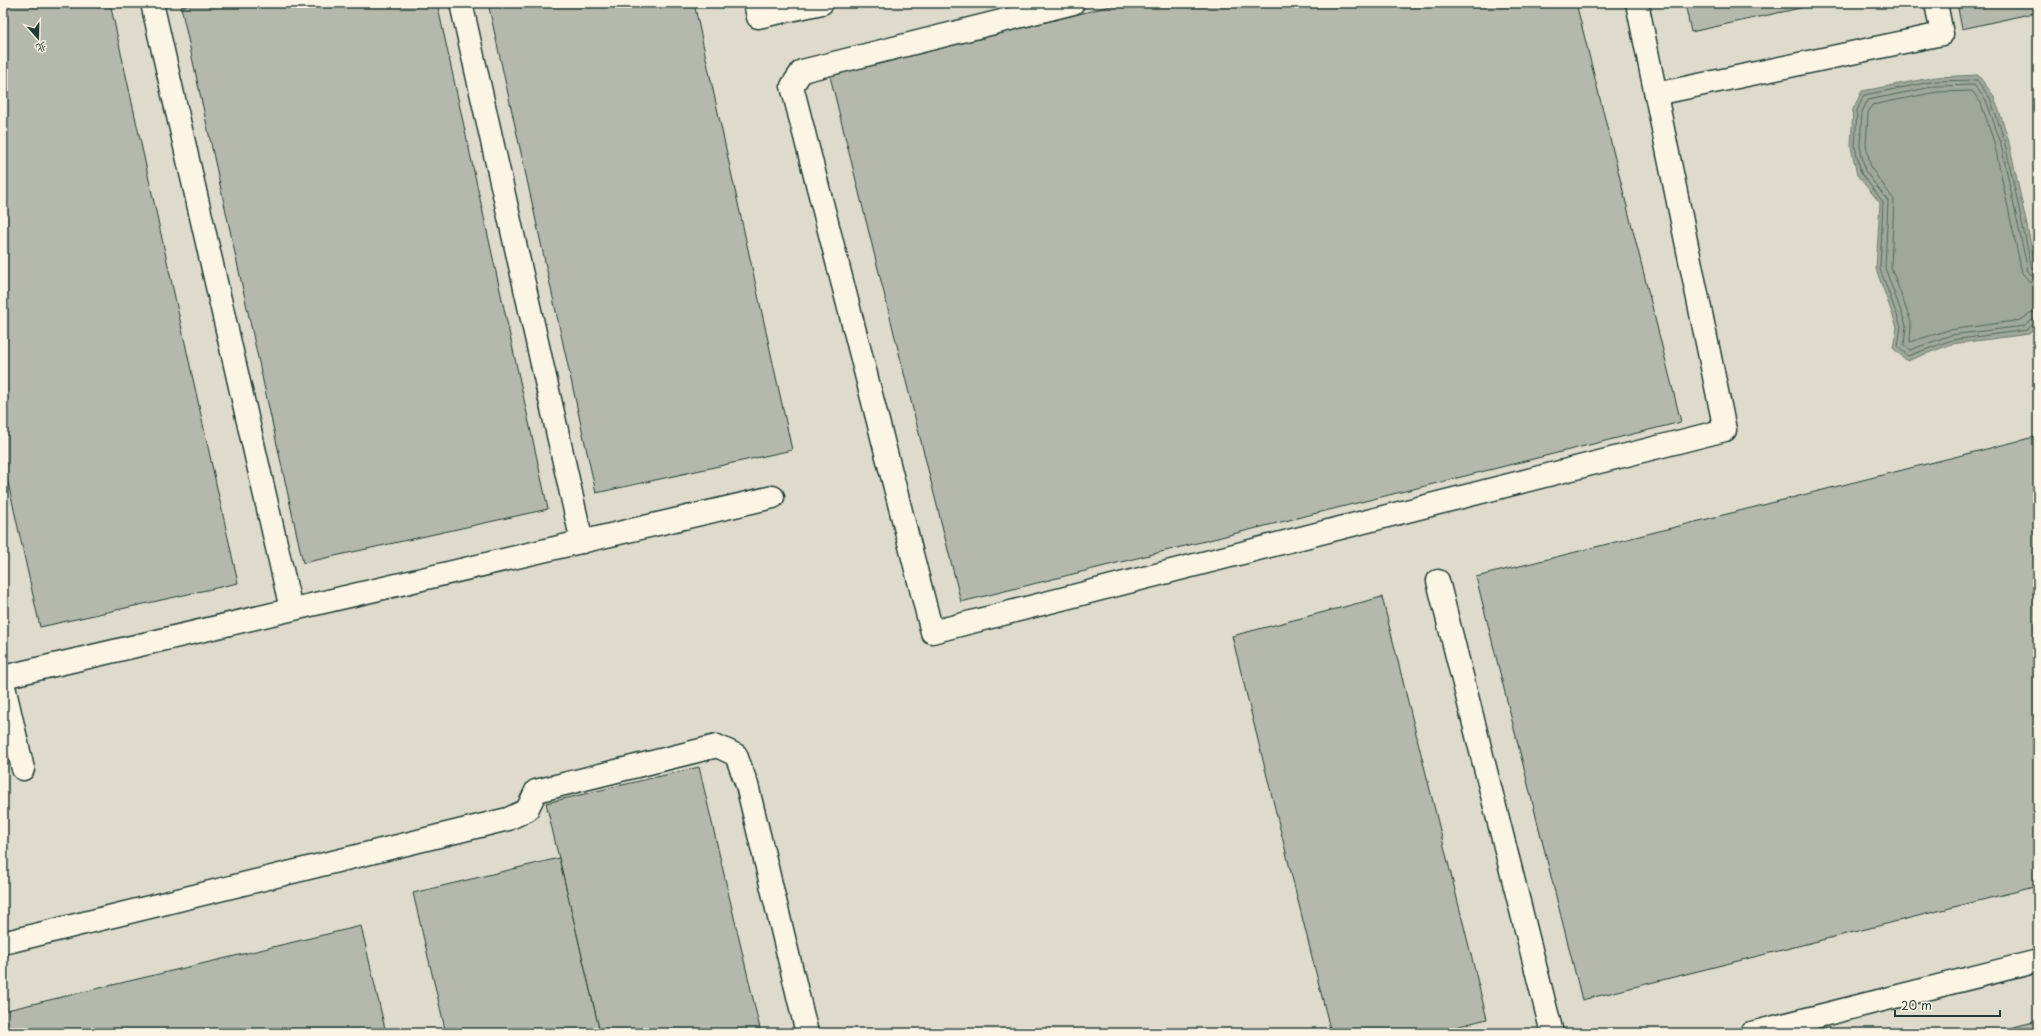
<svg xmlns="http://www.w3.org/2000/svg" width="2041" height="1036" font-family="'Playpen Sans','LXGW WenKai TC',sans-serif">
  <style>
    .built { fill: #dedbcc }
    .water { fill: #9fa89a; stroke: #6c7d71 }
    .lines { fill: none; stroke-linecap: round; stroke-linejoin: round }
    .shore { stroke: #52685d; stroke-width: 1 }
    .building { fill: #b5b9ad; stroke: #1f3d34 }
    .minor-casing { stroke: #1f3d34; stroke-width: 25 }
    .minor { stroke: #fcf5e5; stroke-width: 22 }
  </style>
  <rect width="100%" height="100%" fill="#efeada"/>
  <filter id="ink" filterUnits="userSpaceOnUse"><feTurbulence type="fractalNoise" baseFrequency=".025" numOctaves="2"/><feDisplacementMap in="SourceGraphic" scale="8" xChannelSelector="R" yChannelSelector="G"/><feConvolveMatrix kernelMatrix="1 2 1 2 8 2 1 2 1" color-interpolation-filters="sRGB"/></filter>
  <g filter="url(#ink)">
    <rect class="built" x="3" y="3" width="2035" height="1030"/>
    <path class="water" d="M1978 75 1994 96 2008 138 2038 277V325L2029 334 1952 344 1907 361 1893 348 1897 327 1876 269 1880 203 1857 175 1851 147 1853 109 1862 91 1936 77Z"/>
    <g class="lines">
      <g class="shore">
        <path d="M2038 272 2032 269 2004 139 1990 98 1977 80 1936 81 1864 95 1857 111 1855 146 1861 173 1883 202 1880 269 1901 326 1898 347 1908 356 1952 340 2027 330 2034 323 2038 322"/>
        <path d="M2038 277 2032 276 2028 271 2000 140 1986 100 1974 85 1937 86 1868 100 1862 112 1860 146 1865 171 1888 201 1885 268 1906 325 1904 345 1910 350 1951 335 2024 326 2032 319 2038 317"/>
        <path d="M2038 283 2029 281 2022 273 1994 142 1981 103 1972 91 1937 92 1872 105 1868 113 1866 145 1871 168 1894 200 1891 267 1911 322 1910 342 1949 330 2021 320 2030 313 2038 311"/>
      </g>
    </g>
    <g class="building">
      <path d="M3 3H110L238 583 40 627 3 460Z"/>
      <path d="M199 3H437L548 509 303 563 181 7Z"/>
      <path d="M488 3H694L792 450 596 493Z"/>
      <path d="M1123 3H1576L1681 422 961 602 830 76Z"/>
      <path d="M1685 3H1823L1691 32Z"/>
      <path d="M1957 3H2038V12L1962 29Z"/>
      <path d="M2038 436V886L1582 1000 1476 577Z"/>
      <path d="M1382 597 1487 1019 1432 1033H1331L1232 636Z"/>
      <path d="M699 767 761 1033H600L546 803Z"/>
      <path d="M559 858 600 1033H446L413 893Z"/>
      <path d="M361 926 386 1033H3V1011Z"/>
      <path d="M2038 1021V1033H1989Z"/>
    </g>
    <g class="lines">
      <defs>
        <g id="minor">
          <path d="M152 3 291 609"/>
          <path d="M461 3 582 542"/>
          <path d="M755 3 758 17 822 3"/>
          <path d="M1073 3 802 71 792 86 932 632 1725 430 1637 3"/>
          <path d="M1656 94 1942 34 1936 3"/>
          <path d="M1438 581 1552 1033"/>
          <path d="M3 677 773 497"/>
          <path d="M3 682 23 769"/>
          <path d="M3 943 508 819 527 810 536 791 717 746 736 755 747 785 807 1033"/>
          <path d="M1751 1033 2038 961"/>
        </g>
      </defs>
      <use href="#minor" class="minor-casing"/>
      <use href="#minor" class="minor"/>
    </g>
  </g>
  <rect width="2041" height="1036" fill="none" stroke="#fcf5e5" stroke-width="16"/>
  <rect x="8" y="8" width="2025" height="1020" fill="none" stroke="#1f3d34" stroke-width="1.5" filter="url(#ink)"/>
  <g transform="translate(38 38) rotate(160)" stroke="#fcf5e5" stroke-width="3" paint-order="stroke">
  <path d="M0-3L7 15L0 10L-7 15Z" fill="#1f3d34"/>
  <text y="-6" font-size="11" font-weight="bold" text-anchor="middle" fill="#1f3d34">北</text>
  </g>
  <path d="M1895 1010v6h105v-6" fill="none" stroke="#1f3d34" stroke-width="2"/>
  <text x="1901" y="1010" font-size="12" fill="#1f3d34" stroke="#fcf5e5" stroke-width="3" paint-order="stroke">20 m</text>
</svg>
